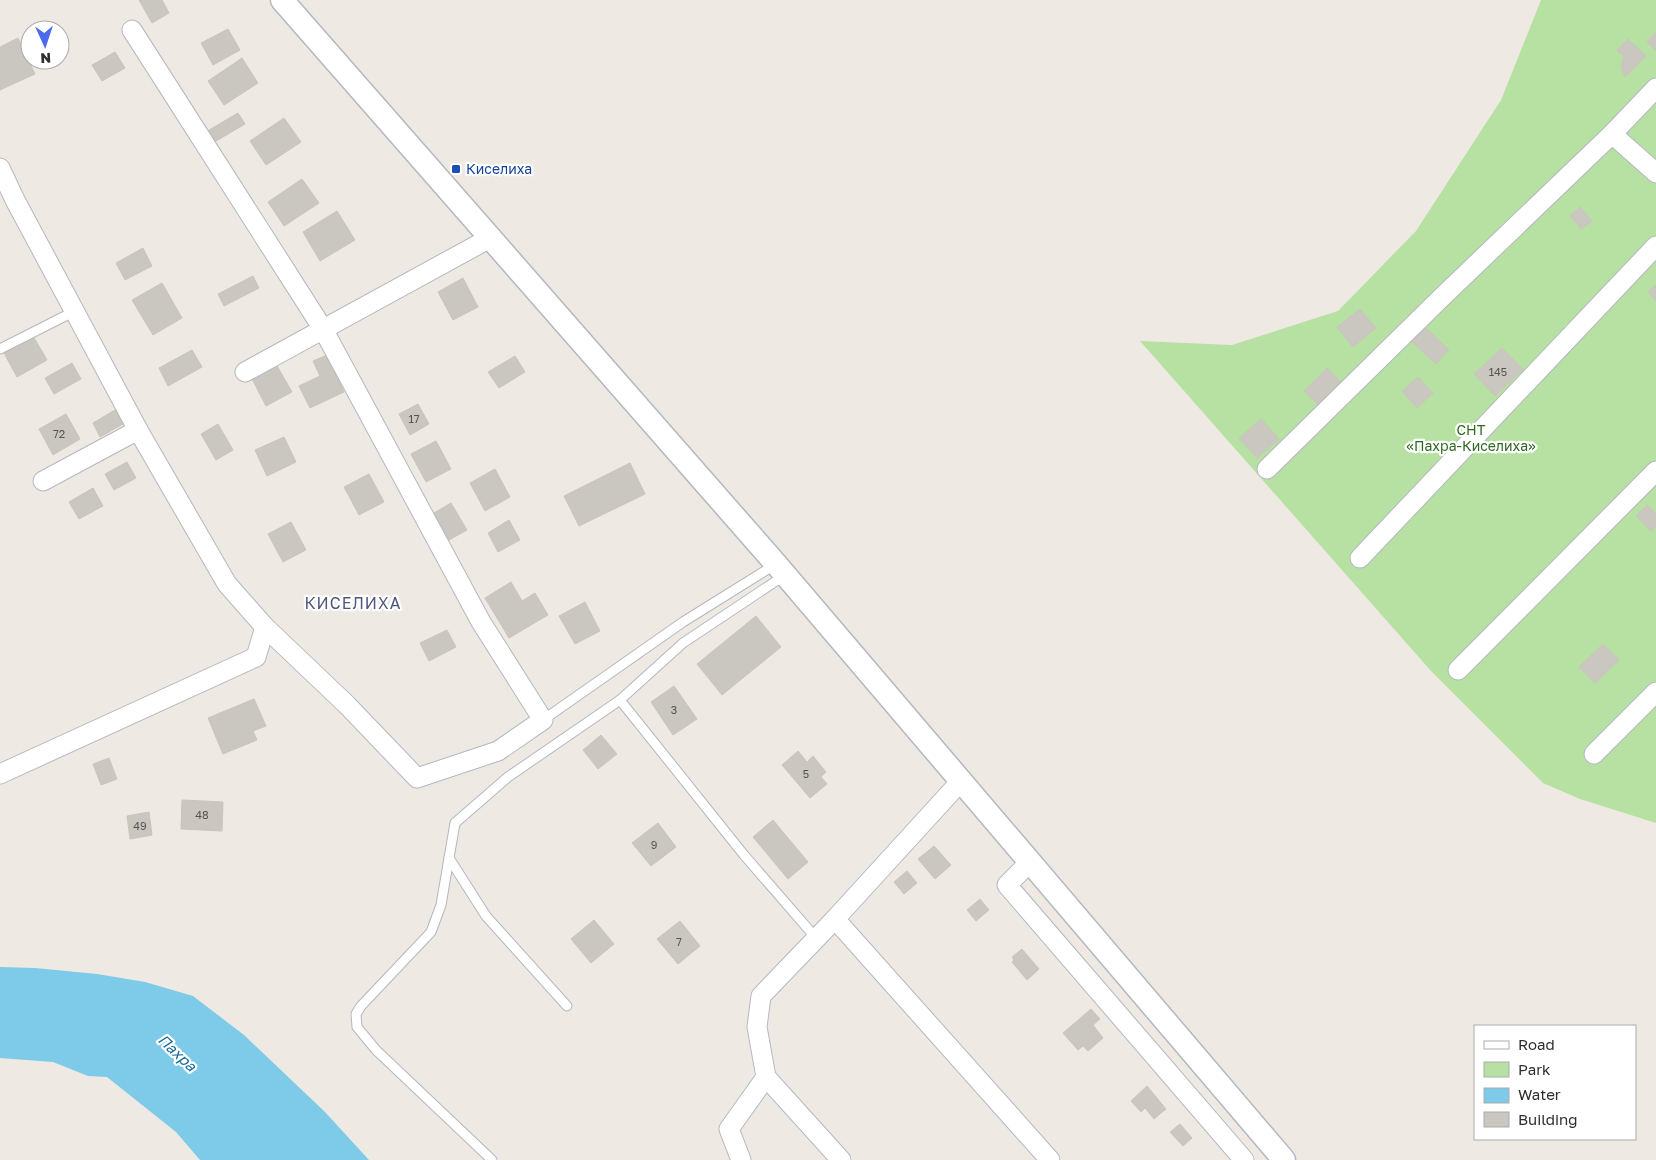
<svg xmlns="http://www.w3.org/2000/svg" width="1656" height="1160" font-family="'Golos Text',sans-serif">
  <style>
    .green { fill: #b7e1a2 }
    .water { fill: #7dcbe8 }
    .building { fill: #cac7c0; stroke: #cac5bb }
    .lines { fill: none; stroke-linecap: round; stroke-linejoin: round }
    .service-casing { stroke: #b5b7c0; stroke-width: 11 }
    .minor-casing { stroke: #b5b7c0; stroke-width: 21 }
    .tertiary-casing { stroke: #b5b7c0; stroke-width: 25 }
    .service { stroke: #fff; stroke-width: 9 }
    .minor { stroke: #fff; stroke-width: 19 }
    .tertiary { stroke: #fff; stroke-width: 22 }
    .transit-dot { fill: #1a4fb4; stroke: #fff; stroke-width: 2 }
    .labels { text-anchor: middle; stroke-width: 4.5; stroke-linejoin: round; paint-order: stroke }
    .number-label { font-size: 11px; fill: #555452 }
    .transit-label { font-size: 14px; fill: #164399; stroke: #fff; text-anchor: start }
    .park-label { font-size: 14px; fill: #2f6920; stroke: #fff }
    .water-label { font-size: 15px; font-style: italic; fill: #166b9a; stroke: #fff }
    .quarter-label { font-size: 16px; letter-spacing: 1px; fill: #50587d; stroke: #fff }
  </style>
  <rect width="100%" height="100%" fill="#eee9e2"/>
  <path class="green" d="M1541 0H1656V823L1580 799 1543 783 1431 671 1140 341 1232 345 1338 311 1416 231 1501 100Z"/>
  <path class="water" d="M0 967 35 968 97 974 145 982 193 996 244 1035 325 1112 369 1160H200L176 1132 107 1077 88 1076 53 1062 0 1058Z"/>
  <g class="building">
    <path d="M139 0H162L169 13 152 23Z"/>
    <path d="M228 29 240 50 213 65 201 43Z"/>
    <path d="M1656 32V51L1647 42Z"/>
    <path d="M18 38 35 74 0 90V47Z"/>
    <path d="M1628 39 1646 56 1625 77 1621 67 1624 56 1617 50Z"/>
    <path d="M115 52 125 68 102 81 92 65Z"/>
    <path d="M242 58 258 83 224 105 208 81Z"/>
    <path d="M238 113 245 124 211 144 204 133Z"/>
    <path d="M284 118 301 142 266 165 250 141Z"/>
    <path d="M302 179 319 203 284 226 268 202Z"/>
    <path d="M1580 207 1592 221 1581 229 1570 216Z"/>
    <path d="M337 211 355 240 320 261 303 232Z"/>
    <path d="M143 248 152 266 125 280 116 263Z"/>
    <path d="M253 276 259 288 224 306 218 294Z"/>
    <path d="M463 278 478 307 453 320 438 292Z"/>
    <path d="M162 283 182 318 153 335 132 300Z"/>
    <path d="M1656 285V301L1648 292Z"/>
    <path d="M1360 309 1376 328 1353 347 1337 327Z"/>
    <path d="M1425 327 1449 350 1436 364 1411 341Z"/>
    <path d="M33 336 47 360 17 377 4 353Z"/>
    <path d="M1502 348 1523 369 1495 396 1474 374Z"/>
    <path d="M192 350 202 367 168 386 159 368Z"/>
    <path d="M327 355 344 392 310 408 299 386 320 376 313 361Z"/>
    <path d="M515 356 525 372 499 388 488 372Z"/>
    <path d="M72 363 81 379 54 394 45 378Z"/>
    <path d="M276 364 292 392 266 406 251 377Z"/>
    <path d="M1327 368 1343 384 1321 407 1304 391Z"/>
    <path d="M1418 377 1433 393 1417 408 1402 391Z"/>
    <path d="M418 404 429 424 410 435 399 414Z"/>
    <path d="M115 410 123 424 100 437 93 423Z"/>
    <path d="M66 414 80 439 53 455 39 429Z"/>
    <path d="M1261 419 1279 439 1257 458 1239 438Z"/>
    <path d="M218 424 233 450 216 460 201 434Z"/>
    <path d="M284 437 296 462 267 476 255 450Z"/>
    <path d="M436 441 451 469 426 482 411 454Z"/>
    <path d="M127 462 136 478 114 490 105 474Z"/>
    <path d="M630 463 645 494 579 526 564 496Z"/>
    <path d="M495 469 510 497 485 511 470 483Z"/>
    <path d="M369 474 384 502 359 515 344 487Z"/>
    <path d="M93 488 103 506 79 519 69 502Z"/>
    <path d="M451 503 467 530 449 540 434 513Z"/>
    <path d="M1647 505 1656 514V526L1651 531 1636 516Z"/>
    <path d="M509 520 520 540 498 552 488 533Z"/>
    <path d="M291 522 306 550 283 562 268 534Z"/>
    <path d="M511 582 522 601 535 593 548 615 509 638 485 598Z"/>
    <path d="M585 602 600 631 575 644 559 616Z"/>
    <path d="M756 616 781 647 722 695 697 664Z"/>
    <path d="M447 630 456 647 429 661 420 643Z"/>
    <path d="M1603 644 1619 660 1595 683 1579 667Z"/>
    <path d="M674 686 697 719 673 735 651 702Z"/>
    <path d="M254 699 266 726 253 731 257 740 223 754 208 718Z"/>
    <path d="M601 735 617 754 598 769 583 750Z"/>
    <path d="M798 751 807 762 813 756 826 772 821 777 827 784 810 798 782 765Z"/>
    <path d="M109 758 117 779 101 785 93 764Z"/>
    <path d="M182 800 223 802 222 831 181 829Z"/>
    <path d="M149 812 152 835 130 839 127 816Z"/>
    <path d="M773 820 808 862 788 879 753 837Z"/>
    <path d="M658 823 676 847 651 866 632 843Z"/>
    <path d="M934 846 951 865 935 879 918 859Z"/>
    <path d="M907 871 917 883 904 894 894 882Z"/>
    <path d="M980 899 989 910 976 921 967 910Z"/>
    <path d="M594 920 614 944 591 963 571 939Z"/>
    <path d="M680 921 700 946 678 964 657 939Z"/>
    <path d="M1022 949 1039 969 1027 980 1012 962 1014 960 1012 957Z"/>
    <path d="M1091 1009 1100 1019 1093 1025 1103 1038 1088 1051 1083 1046 1078 1050 1063 1033Z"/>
    <path d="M1147 1086 1166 1109 1154 1119 1145 1108 1141 1112 1131 1101Z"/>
    <path d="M1180 1124 1192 1138 1183 1146 1170 1132Z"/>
  </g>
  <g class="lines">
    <defs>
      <g id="service">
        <path d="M0 349 75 311"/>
        <path d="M620 700 744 855 816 938"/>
        <path d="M543 720 683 622 776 564"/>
        <path d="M449 858 441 905 431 932 361 1006 356 1014 357 1027 376 1050 492 1160"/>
        <path d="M567 1006 486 916 449 858 455 823 508 777 620 700 683 643 785 575"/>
      </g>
      <g id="minor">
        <path d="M1612 134 1656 173"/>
        <path d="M0 168 15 200 138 430 227 584 265 627 347 705 417 778 498 751 543 720 481 622 323 329 132 30"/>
        <path d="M245 372 490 238"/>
        <path d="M1267 469 1441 298 1612 134 1656 88"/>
        <path d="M43 481 138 430"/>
        <path d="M1360 558 1656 246"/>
        <path d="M1458 670 1656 471"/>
        <path d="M1594 754 1656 692"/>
        <path d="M0 774 256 657 265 627"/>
        <path d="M961 781 835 919 1050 1160"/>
        <path d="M1030 862 1007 885 1244 1160"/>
        <path d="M835 919 761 996 757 1027 766 1077 841 1160"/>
        <path d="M741 1160 729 1129 766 1077"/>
      </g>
      <path id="tertiary" d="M282 0 776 564 1284 1160"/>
    </defs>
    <use href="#service" class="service-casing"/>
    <use href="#minor" class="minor-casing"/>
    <use href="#tertiary" class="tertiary-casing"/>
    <use href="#service" class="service"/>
    <use href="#minor" class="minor"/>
    <use href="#tertiary" class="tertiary"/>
  </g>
  <rect class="transit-dot" x="451" y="164" width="10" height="10" rx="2.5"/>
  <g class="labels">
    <g class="number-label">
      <text x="1498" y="376">145</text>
      <text x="414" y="423">17</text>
      <text x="59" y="438">72</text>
      <text x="674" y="714">3</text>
      <text x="806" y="778">5</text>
      <text x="202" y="819">48</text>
      <text x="140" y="830">49</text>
      <text x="654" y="849">9</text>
      <text x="679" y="946">7</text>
    </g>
    <g class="transit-label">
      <text x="466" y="174">Киселиха</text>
    </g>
    <g class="park-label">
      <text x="1471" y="435">СНТ<tspan x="1471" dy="16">«Пахра-Киселиха»</tspan></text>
    </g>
    <g class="water-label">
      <text transform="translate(177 1053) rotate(43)" y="5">Пахра</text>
    </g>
    <g class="quarter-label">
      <text x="353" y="609">КИСЕЛИХА</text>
    </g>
  </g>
  <rect x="1474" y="1025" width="162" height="115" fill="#ffffff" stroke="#ababab"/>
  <rect x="1484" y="1041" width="25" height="8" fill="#ffffff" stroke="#ababab"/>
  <text x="1518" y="1050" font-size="15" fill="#2e2e2e">Road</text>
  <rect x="1484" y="1062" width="25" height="15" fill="#b7e1a2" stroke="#ababab"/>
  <text x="1518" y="1075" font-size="15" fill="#2e2e2e">Park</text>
  <rect x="1484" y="1088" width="25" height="15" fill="#7dcbe8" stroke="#ababab"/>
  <text x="1518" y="1100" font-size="15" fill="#2e2e2e">Water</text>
  <rect x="1484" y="1112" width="25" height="15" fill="#cac7c0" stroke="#ababab"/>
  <text x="1518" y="1125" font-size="15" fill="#2e2e2e">Building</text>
  <g transform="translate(45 45) rotate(177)"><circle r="24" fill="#ffffff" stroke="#ababab"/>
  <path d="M0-4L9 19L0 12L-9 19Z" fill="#4d6aef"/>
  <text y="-8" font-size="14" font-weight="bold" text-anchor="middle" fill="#2e2e2e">N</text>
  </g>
</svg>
